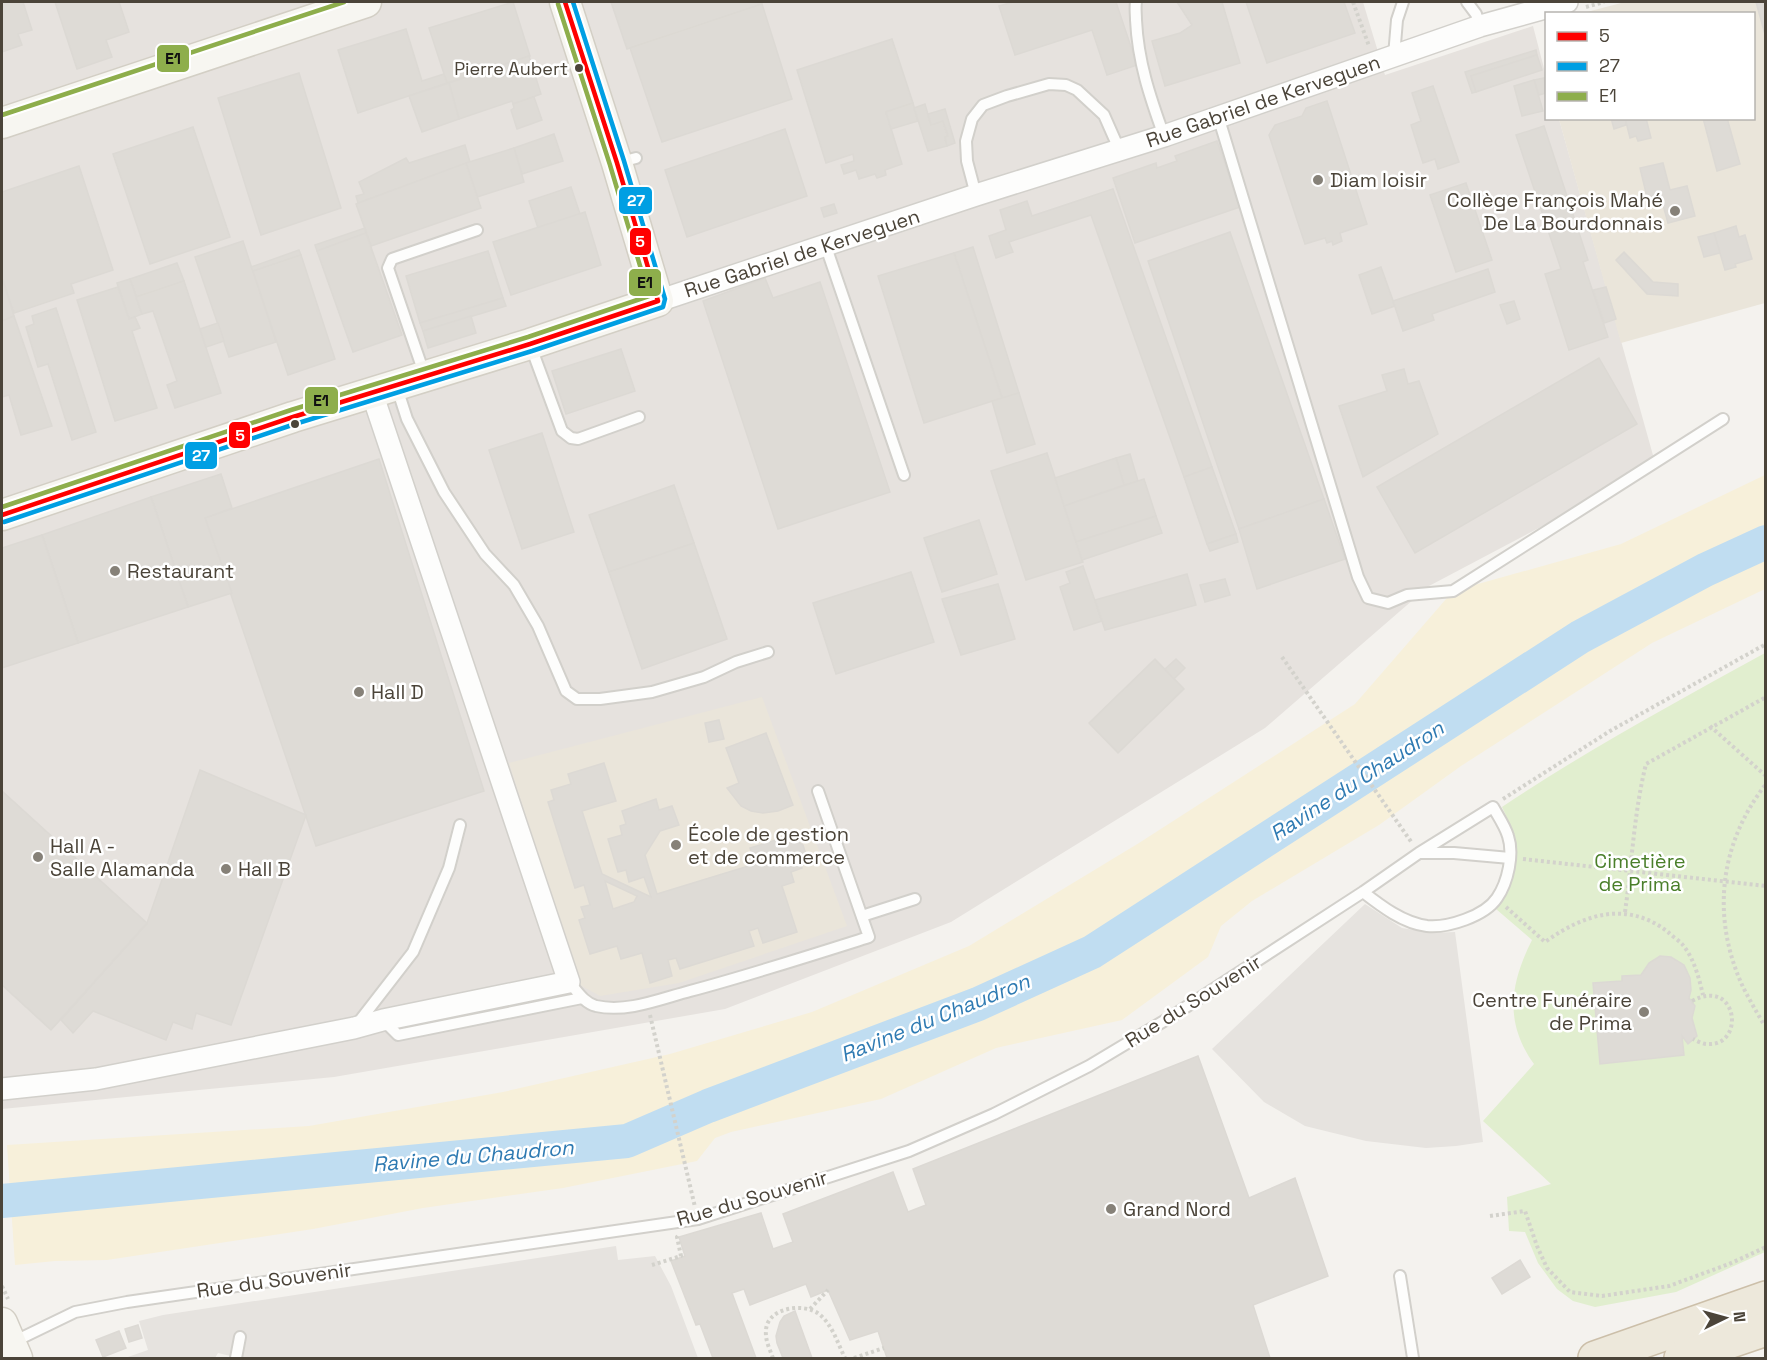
<svg xmlns="http://www.w3.org/2000/svg" width="1767" height="1360" font-family="'Space Grotesk',sans-serif">
  <style>
    .industrial { fill: #e6e2de }
    .education { fill: #eae5da }
    .green { fill: #e1eecf }
    .sand { fill: #f7f0da }
    .parking { fill: #e6e3df }
    .lines { fill: none; stroke-linecap: round; stroke-linejoin: round }
    .river { stroke: #c0ddf1; stroke-width: 34 }
    .building { fill: #dedbd6; stroke: #dcd9d4; stroke-width: 1.5; fill-rule: evenodd }
    .lane-casing { stroke: #d2d0cb; stroke-width: 14 }
    .street-casing { stroke: #d2d0cb; stroke-width: 24 }
    .secondary-casing { stroke: #d3cfc5; stroke-width: 33 }
    .highway-casing { stroke: #ccbfa9; stroke-width: 36 }
    .path { stroke: #d3d2cc; stroke-width: 4; stroke-dasharray: 3 3; stroke-linecap: butt }
    .lane { stroke: #fdfdfc; stroke-width: 10 }
    .street { stroke: #fdfdfc; stroke-width: 21 }
    .secondary { stroke: #f7f6f1; stroke-width: 30 }
    .highway { stroke: #ede8db; stroke-width: 33 }
    .bus-1-casing { stroke: #fff; stroke-width: 9 }
    .bus-2-casing { stroke: #fff; stroke-width: 9 }
    .bus-3-casing { stroke: #fff; stroke-width: 9 }
    .bus-1 { stroke: #f00; stroke-width: 4.5 }
    .bus-2 { stroke: #009fe3; stroke-width: 4.5 }
    .bus-3 { stroke: #8eae4c; stroke-width: 4.5 }
    .bus-dot { fill: #4b4439; stroke: #fff; stroke-width: 2 }
    .poi-dot { fill: #868178; stroke: #fff; stroke-width: 2 }
    .labels { text-anchor: middle; stroke-width: 5; stroke-linejoin: round; paint-order: stroke }
    .bus-label { font-size: 18px; fill: #4b4439; stroke: #fff; text-anchor: end }
    .street-label { font-size: 20px; fill: #4b4439; stroke: #fff }
    .poi-label { font-size: 20px; fill: #4b4439; stroke: #fff; text-anchor: start }
    .park-label { font-size: 20px; fill: #4a7f2a; stroke: #fff }
    .water-label { font-size: 21px; font-style: italic; fill: #2e7ab2; stroke: #fff }
    .line-badge { stroke: #fff; stroke-width: 2 }
    .badge-label { font-size: 16px; text-anchor: middle; font-weight: bold; fill: #fff }
    .pale-badge-label { font-size: 16px; text-anchor: middle; font-weight: bold; fill: #111 }
  </style>
  <rect width="100%" height="100%" fill="#f4f2ee"/>
  <path class="industrial" d="M2 2H1363L1385 75 1533 26 1546 76V118L1559 119 1656 466 1429 586 1265 728 951 922 725 1009 334 1077 2 1109Z"/>
  <g class="education">
    <path d="M1625 2H1765V303L1621 343 1559 119 1754 118V14L1583 13Z"/>
    <path d="M762 697 847 926 679 983 600 996 580 985 509 763Z"/>
  </g>
  <path class="green" d="M1765 653V1252L1676 1292 1595 1307 1573 1301 1557 1289 1538 1263 1525 1232 1509 1231 1507 1197 1551 1184 1483 1121 1534 1064C1504 1022 1510 984 1532 940L1496 909C1517 869 1523 850 1502 807 1587 750 1676 702 1765 653Z"/>
  <path class="sand" d="M1765 475V589L1652 643 1461 766 1379 825 1252 901 1221 926 1208 957 1122 1020 996 1048 881 1099 731 1132 715 1138 697 1161 563 1188 423 1208 313 1229 107 1260 55 1261 15 1265 7 1145 309 1126 503 1092 670 1054 812 1012 969 946 1139 843 1355 704 1453 591 1621 544Z"/>
  <g class="parking">
    <path d="M1365 904 1402 928 1432 933 1455 932 1483 1142 1456 1146 1426 1148 1366 1141 1305 1126 1264 1102 1212 1049Z"/>
    <path d="M616 1246 618 1260 655 1256 671 1286 698 1358H239L218 1353 215 1358H125L148 1350 139 1321 163 1315Z"/>
  </g>
  <g class="lines">
    <path class="river" d="M2 1201 627 1141 708 1106 978 1004 1092 952 1580 637 1705 570 1766 542"/>
  </g>
  <g class="building">
    <path d="M2 2H23L32 30 18 34 22 45 2 52Z"/>
    <path d="M55 2H119L129 32 106 40 112 57 77 69Z"/>
    <path d="M513 2 530 56 447 83 429 28Z"/>
    <path d="M611 2H761L762 4 627 49Z"/>
    <path d="M1013 2H1116L1137 65 1107 75 1092 30 1015 55 999 6Z"/>
    <path d="M1177 2H1222L1240 63 1165 86 1152 41 1180 33 1192 25Z"/>
    <path d="M1246 2H1344L1355 33 1267 63Z"/>
    <path d="M1756 2H1766V38Z"/>
    <path d="M762 4 792 99 662 142 630 48Z"/>
    <path d="M406 29 422 81 444 74 447 83 358 113 338 50Z"/>
    <path d="M892 39 913 103 886 112 902 164 885 170 886 175 877 178 875 174 859 179 856 170 844 174 841 165 854 161 853 154 826 163 797 70Z"/>
    <path d="M1536 50 1537 55 1471 76 1476 92 1472 93 1465 72Z"/>
    <path d="M1537 55 1542 70 1476 92 1471 76Z"/>
    <path d="M529 56 541 94 513 104 512 101 459 119 449 83Z"/>
    <path d="M299 73 341 208 261 235 218 98Z"/>
    <path d="M1544 78 1546 93 1539 95 1534 80Z"/>
    <path d="M1534 80 1543 111 1522 116 1514 86Z"/>
    <path d="M449 83 459 119 422 132 409 96Z"/>
    <path d="M1433 86 1459 162 1438 169 1435 159 1423 163 1411 125 1421 121 1412 93Z"/>
    <path d="M534 97 542 120 517 129 511 110 514 108 513 104Z"/>
    <path d="M1327 101 1367 224 1340 233 1342 241 1333 245 1332 241 1327 243 1325 238 1305 244 1269 135 1275 125 1302 116 1306 108Z"/>
    <path d="M913 103 918 121 891 129 886 112Z"/>
    <path d="M925 104 931 125 943 121 948 136 945 137 947 146 928 151 914 108Z"/>
    <path d="M945 109 955 143 947 146 945 137 948 136 943 121 931 125 928 114Z"/>
    <path d="M1611 118H1625L1626 125 1614 129Z"/>
    <path d="M1625 118H1646L1651 138 1638 141 1636 136 1630 138Z"/>
    <path d="M1703 118H1727L1740 164 1717 171Z"/>
    <path d="M1544 126 1588 260 1583 262 1608 337 1569 350 1545 274 1561 269 1516 135Z"/>
    <path d="M193 127 230 237 150 264 113 154Z"/>
    <path d="M785 129 807 196 687 237 665 170Z"/>
    <path d="M554 134 563 161 522 174 514 148Z"/>
    <path d="M1217 141 1240 207 1135 243 1113 178 1156 163 1157 168 1177 161 1175 156Z"/>
    <path d="M465 145 470 162 358 203 356 196 364 194 359 182 406 158 409 163Z"/>
    <path d="M514 148 524 182 477 197 466 163Z"/>
    <path d="M466 163 481 208 371 246 356 204Z"/>
    <path d="M1663 163 1670 190 1687 186 1695 216 1668 223 1660 194 1647 197 1640 168Z"/>
    <path d="M79 166 113 270 71 284 74 293 14 313 2 278V192Z"/>
    <path d="M1466 183 1492 260 1456 272 1430 195Z"/>
    <path d="M571 187 580 214 538 228 529 201Z"/>
    <path d="M1113 189 1212 467 1184 477 1091 215 1009 242 1013 252 996 258 989 236 1006 230 1000 210 1027 201 1032 216Z"/>
    <path d="M834 204 837 213 824 217 821 208Z"/>
    <path d="M585 212 601 265 511 295 493 242Z"/>
    <path d="M1736 226 1739 237 1745 235 1752 259 1735 264 1736 267 1725 270 1714 233Z"/>
    <path d="M365 228 366 233 317 251 315 245Z"/>
    <path d="M1230 232 1324 499 1239 529 1148 261Z"/>
    <path d="M366 233 402 335 353 352 317 251Z"/>
    <path d="M1714 233 1720 253 1704 257 1698 237Z"/>
    <path d="M243 241 276 342 229 357 195 257Z"/>
    <path d="M973 247 1019 393 1002 398 954 253Z"/>
    <path d="M299 250 301 255 253 271 251 267Z"/>
    <path d="M488 251 503 298 420 323 406 276Z"/>
    <path d="M1624 252 1653 282 1678 284V296L1647 294 1616 260Z"/>
    <path d="M954 253 1002 398 924 423 878 276Z"/>
    <path d="M301 255 335 359 288 375 253 271Z"/>
    <path d="M177 263 184 281 136 297 130 279Z"/>
    <path d="M1381 267 1395 306 1372 314 1359 275Z"/>
    <path d="M1488 269 1495 292 1432 314 1434 320 1403 331 1393 301Z"/>
    <path d="M2 278 14 316 2 321Z"/>
    <path d="M765 278 773 298 820 282 890 492 778 529 703 301Z"/>
    <path d="M130 279 142 314 129 319 117 283Z"/>
    <path d="M184 281 221 393 175 408 167 385 177 381 153 311 142 314 136 297Z"/>
    <path d="M118 287 129 319 135 317 140 328 132 331 157 408 115 421 77 300Z"/>
    <path d="M1606 287 1616 319 1604 323 1593 290Z"/>
    <path d="M503 298 506 306 423 331 420 323Z"/>
    <path d="M1514 301 1520 319 1507 324 1500 305Z"/>
    <path d="M56 308 96 432 72 440 48 364 38 367 26 327 34 324 32 316Z"/>
    <path d="M14 316 52 426 21 435 9 395 2 397V321Z"/>
    <path d="M471 316 476 333 428 348 423 331Z"/>
    <path d="M218 323 224 341 206 347 200 329Z"/>
    <path d="M621 349 635 391 566 414 552 371Z"/>
    <path d="M1599 358 1637 424 1415 553 1377 487Z"/>
    <path d="M1404 369 1408 384 1419 381 1438 434 1363 477 1339 406 1387 391 1382 375Z"/>
    <path d="M1019 393 1035 444 1007 453 992 401Z"/>
    <path d="M542 433 574 532 522 549 489 450Z"/>
    <path d="M1047 453 1083 562 1026 580 991 471Z"/>
    <path d="M1130 454 1138 481 1124 485 1116 458Z"/>
    <path d="M1116 458 1124 485 1064 506 1055 478Z"/>
    <path d="M379 459 484 791 316 846 205 518Z"/>
    <path d="M1212 467 1236 534 1207 544 1184 477Z"/>
    <path d="M221 474 232 508 205 518 232 593 188 607 151 497Z"/>
    <path d="M1144 479 1156 516 1076 542 1064 506Z"/>
    <path d="M674 485 694 543 609 572 589 515Z"/>
    <path d="M151 497 188 607 78 643 42 535Z"/>
    <path d="M1324 499 1345 559 1257 589 1239 529Z"/>
    <path d="M1156 516 1162 533 1082 560 1076 542Z"/>
    <path d="M979 520 997 574 942 592 924 538Z"/>
    <path d="M1236 534 1238 542 1210 551 1207 544Z"/>
    <path d="M42 535 78 643 2 668V548Z"/>
    <path d="M694 543 727 639 642 669 609 572Z"/>
    <path d="M1083 566 1102 621 1074 630 1060 587 1070 583 1066 572Z"/>
    <path d="M911 572 934 642 836 674 813 603Z"/>
    <path d="M1187 574 1196 605 1105 630 1095 600Z"/>
    <path d="M1225 579 1230 595 1205 602 1200 585Z"/>
    <path d="M998 584 1015 639 961 655 942 599Z"/>
    <path d="M1155 659 1184 689 1118 753 1089 723Z"/>
    <path d="M1176 659 1185 668 1174 679 1165 669Z"/>
    <path d="M719 720 724 739 709 742 705 723Z"/>
    <path d="M766 733 793 805 778 811 763 813 751 811 741 806 727 788 739 783 726 748Z"/>
    <path d="M604 763 616 801 582 811 602 874 651 897 644 877 629 882 626 870 618 872 608 839 622 835 620 826 626 824 622 811 656 799 659 810 672 806 679 825 660 831 645 855 657 894 755 864 750 848 792 835 793 839 803 845 806 855 801 864 802 868 791 872 794 882 782 886 797 932 763 943 758 928 749 931 754 946 680 969 676 958 668 960 672 976 650 983 642 953 621 959 617 946 590 954 579 920 585 918 581 907 590 905 584 885 575 888 548 802 554 800 551 790 571 784 568 774ZM605 881 637 896 634 902 613 909Z"/>
    <path d="M200 770 306 815 231 1025 196 1013 192 1029 173 1022 166 1040 93 1011 73 1033 61 1020 147 923Z"/>
    <path d="M2 791 147 923 51 1030 2 985Z"/>
    <path d="M1660 956 1671 957 1684 965 1690 978 1691 990 1689 998 1695 1006 1692 1018 1697 1036 1688 1044 1682 1036 1684 1055 1600 1064 1593 983 1622 981V976L1641 975 1649 963Z"/>
    <path d="M1198 1056 1249 1198 1295 1178 1328 1276 1253 1305 1270 1358H887L878 1331 850 1340 828 1290 811 1297 806 1284 750 1305 744 1289 732 1293 756 1358H713L700 1324 696 1325 671 1261 685 1256 679 1237 761 1213 773 1249 793 1242 783 1214 893 1172 908 1212 926 1205 913 1169Z"/>
    <path d="M1520 1260 1530 1277 1502 1294 1492 1278Z"/>
    <path d="M795 1311 812 1358H783L777 1343 776 1336 780 1322 784 1316Z"/>
    <path d="M138 1325 142 1338 129 1342 125 1329Z"/>
    <path d="M119 1331 126 1348 103 1357 96 1340Z"/>
  </g>
  <g class="lines">
    <defs>
      <g id="lane">
        <path d="M1136 2C1135 8 1136 14 1136 20 1138 62 1150 97 1164 136"/>
        <path d="M1467 2 1476 14 1480 26"/>
        <path d="M1394 56 1397 20 1403 2"/>
        <path d="M1218 116 1358 577 1368 598 1388 603 1407 595 1453 591 1723 419"/>
        <path d="M617 163 636 158"/>
        <path d="M976 195 967 161 966 141 972 119 983 105 1007 96 1049 84 1066 85 1077 90 1104 115 1119 149"/>
        <path d="M825 244 904 475"/>
        <path d="M531 347 562 431 571 438 578 439 639 417"/>
        <path d="M425 376 388 268 392 259 477 230"/>
        <path d="M397 388 407 419 444 492 485 554 514 585 538 626 566 691 577 699H600L652 692 704 677 736 662 768 652"/>
        <path d="M1421 853H1454L1510 858"/>
        <path d="M862 916 915 899"/>
        <path d="M569 982C577 991 584 1003 596 1006 627 1013 660 999 690 991 750 975 809 956 869 937L818 791"/>
        <path d="M383 1020 398 1035 582 998"/>
        <path d="M358 1023 413 952 449 868 460 825"/>
        <path d="M1400 1276 1413 1358"/>
        <path d="M11 1343 75 1312 127 1302 698 1219 909 1151 994 1114 1089 1066 1169 1018 1363 892 1419 853 1493 807C1498 816 1505 826 1508 836 1514 854 1508 882 1497 898 1485 916 1448 928 1427 926 1403 923 1381 906 1363 892"/>
        <path d="M236 1358 240 1337"/>
      </g>
      <g id="street">
        <path d="M658 301 976 195 1164 136 1480 26 1567 2"/>
        <path d="M2 1089 96 1079 354 1028 383 1020 569 982 372 393"/>
      </g>
      <g id="secondary">
        <path d="M2 123 366 2"/>
        <path d="M2 515 293 417 530 344 658 301 617 163 565 2"/>
        <path d="M2 1323 17 1358"/>
      </g>
      <g id="highway">
        <path d="M1595 1358 1766 1298"/>
        <path d="M1681 1358 1766 1329"/>
      </g>
    </defs>
    <use href="#lane" class="lane-casing"/>
    <use href="#street" class="street-casing"/>
    <use href="#secondary" class="secondary-casing"/>
    <use href="#highway" class="highway-casing"/>
    <g class="path">
      <path d="M1353 2 1369 46"/>
      <path d="M1586 7 1604 2"/>
      <path d="M1282 657 1412 843"/>
      <path d="M1710 726 1766 776"/>
      <path d="M1503 799 1610 731 1766 644"/>
      <path d="M1523 859 1766 886"/>
      <path d="M1506 907 1545 942C1584 914 1627 900 1668 932 1672 936 1678 940 1682 944 1694 958 1699 978 1703 995"/>
      <path d="M1625 912C1632 863 1634 812 1646 764L1766 697"/>
      <path d="M1692 1001C1738 976 1746 1047 1707 1044 1703 1044 1697 1041 1693 1039"/>
      <path d="M650 1015 695 1207"/>
      <path d="M1763 1023C1756 1011 1749 999 1743 987 1711 918 1719 844 1766 784"/>
      <path d="M1490 1216 1525 1211 1537 1246 1547 1268 1570 1292 1602 1296 1669 1286 1729 1264 1766 1247"/>
      <path d="M652 1265 681 1256 677 1237 679 1235"/>
      <path d="M2 1286 8 1299"/>
      <path d="M810 1309 828 1290"/>
      <path d="M773 1358C770 1350 765 1340 766 1331 766 1308 803 1302 819 1314 832 1324 838 1344 845 1358"/>
      <path d="M854 1358 884 1348"/>
    </g>
    <use href="#lane" class="lane"/>
    <use href="#street" class="street"/>
    <use href="#secondary" class="secondary"/>
    <use href="#highway" class="highway"/>
    <defs>
      <path id="bus-1" d="M2 515 293 417 530 344 658 301 617 163 565 2"/>
      <path id="bus-2" d="M4 522 295 424 532 351 663 307 665 299 624 161 573 2"/>
      <g id="bus-3">
        <path d="M2 115 344 2"/>
        <path d="M2 507 291 410 528 337 649 296 610 165 558 4"/>
      </g>
    </defs>
    <use href="#bus-1" class="bus-1-casing"/>
    <use href="#bus-2" class="bus-2-casing"/>
    <use href="#bus-3" class="bus-3-casing"/>
    <use href="#bus-1" class="bus-1"/>
    <use href="#bus-2" class="bus-2"/>
    <use href="#bus-3" class="bus-3"/>
  </g>
  <g class="bus-dot">
    <circle cx="579" cy="68" r="5"/>
    <circle cx="295" cy="424" r="5"/>
  </g>
  <g class="poi-dot">
    <circle cx="1318" cy="180" r="6"/>
    <circle cx="1675" cy="211" r="6"/>
    <circle cx="115" cy="571" r="6"/>
    <circle cx="359" cy="692" r="6"/>
    <circle cx="676" cy="845" r="6"/>
    <circle cx="38" cy="857" r="6"/>
    <circle cx="226" cy="869" r="6"/>
    <circle cx="1644" cy="1012" r="6"/>
    <circle cx="1111" cy="1209" r="6"/>
  </g>
  <g class="labels">
    <g class="bus-label">
      <text x="568" y="75">Pierre Aubert</text>
    </g>
    <g class="street-label">
      <text transform="translate(1263 101) rotate(-19)" y="7">Rue Gabriel de Kerveguen</text>
      <text transform="translate(802 253) rotate(-18)" y="7">Rue Gabriel de Kerveguen</text>
      <text transform="translate(1193 1001) rotate(-32)" y="7">Rue du Souvenir</text>
      <text transform="translate(752 1198) rotate(-16)" y="7">Rue du Souvenir</text>
      <text transform="translate(274 1280) rotate(-8)" y="7">Rue du Souvenir</text>
    </g>
    <g class="poi-label">
      <text x="1330" y="187">Diam loisir</text>
      <text x="1663" y="207" text-anchor="end">Collège François Mahé<tspan x="1663" dy="23">De La Bourdonnais</tspan></text>
      <text x="127" y="578">Restaurant</text>
      <text x="371" y="699">Hall D</text>
      <text x="688" y="841">École de gestion<tspan x="688" dy="23">et de commerce</tspan></text>
      <text x="50" y="853">Hall A -<tspan x="50" dy="23">Salle Alamanda</tspan></text>
      <text x="238" y="876">Hall B</text>
      <text x="1632" y="1007" text-anchor="end">Centre Funéraire<tspan x="1632" dy="23">de Prima</tspan></text>
      <text x="1123" y="1216">Grand Nord</text>
    </g>
    <g class="park-label">
      <text x="1640" y="868">Cimetière<tspan x="1640" dy="23">de Prima</tspan></text>
    </g>
    <g class="water-label">
      <text transform="translate(1357 781) rotate(-33)" y="7">Ravine du Chaudron</text>
      <text transform="translate(935 1018) rotate(-22)" y="7">Ravine du Chaudron</text>
      <text transform="translate(473 1156) rotate(-5)" y="7">Ravine du Chaudron</text>
    </g>
  </g>
  <g class="line-badge">
    <rect x="156" y="44" width="34" height="29" rx="6" fill="#8eae4c"/>
    <rect x="618" y="186" width="35" height="29" rx="6" fill="#009fe3"/>
    <rect x="629" y="227" width="23" height="29" rx="6" fill="#f00"/>
    <rect x="628" y="268" width="34" height="29" rx="6" fill="#8eae4c"/>
    <rect x="304" y="386" width="35" height="29" rx="6" fill="#8eae4c"/>
    <rect x="228" y="421" width="23" height="28" rx="6" fill="#f00"/>
    <rect x="184" y="441" width="34" height="29" rx="6" fill="#009fe3"/>
  </g>
  <g class="badge-label">
    <text x="636" y="206">27</text>
    <text x="640" y="247">5</text>
    <text x="240" y="441">5</text>
    <text x="201" y="461">27</text>
  </g>
  <g class="pale-badge-label">
    <text x="173" y="64">E1</text>
    <text x="645" y="288">E1</text>
    <text x="321" y="406">E1</text>
  </g>
  <rect width="1767" height="1360" fill="none" stroke="#4b4439" stroke-width="6"/>
  <rect x="1545" y="12" width="210" height="108" fill="#ffffff" stroke="#b7b4b0" stroke-width="1.5"/>
  <rect x="1557" y="32" width="30" height="9" fill="#ff0000" stroke="#b7b4b0" stroke-width="1.5"/>
  <text x="1599" y="42" font-size="18" fill="#4b4439">5</text>
  <rect x="1557" y="62" width="30" height="9" fill="#009fe3" stroke="#b7b4b0" stroke-width="1.5"/>
  <text x="1599" y="72" font-size="18" fill="#4b4439">27</text>
  <rect x="1557" y="92" width="30" height="9" fill="#8eae4c" stroke="#b7b4b0" stroke-width="1.5"/>
  <text x="1599" y="102" font-size="18" fill="#4b4439">E1</text>
  <g transform="translate(1725 1318) rotate(85)" stroke="#ffffff" stroke-width="4.5" paint-order="stroke">
  <path d="M0-4.5L10 22L0 15L-10 22Z" fill="#4b4439"/>
  <text y="-9" font-size="16" font-weight="bold" text-anchor="middle" fill="#4b4439">N</text>
  </g>
</svg>
